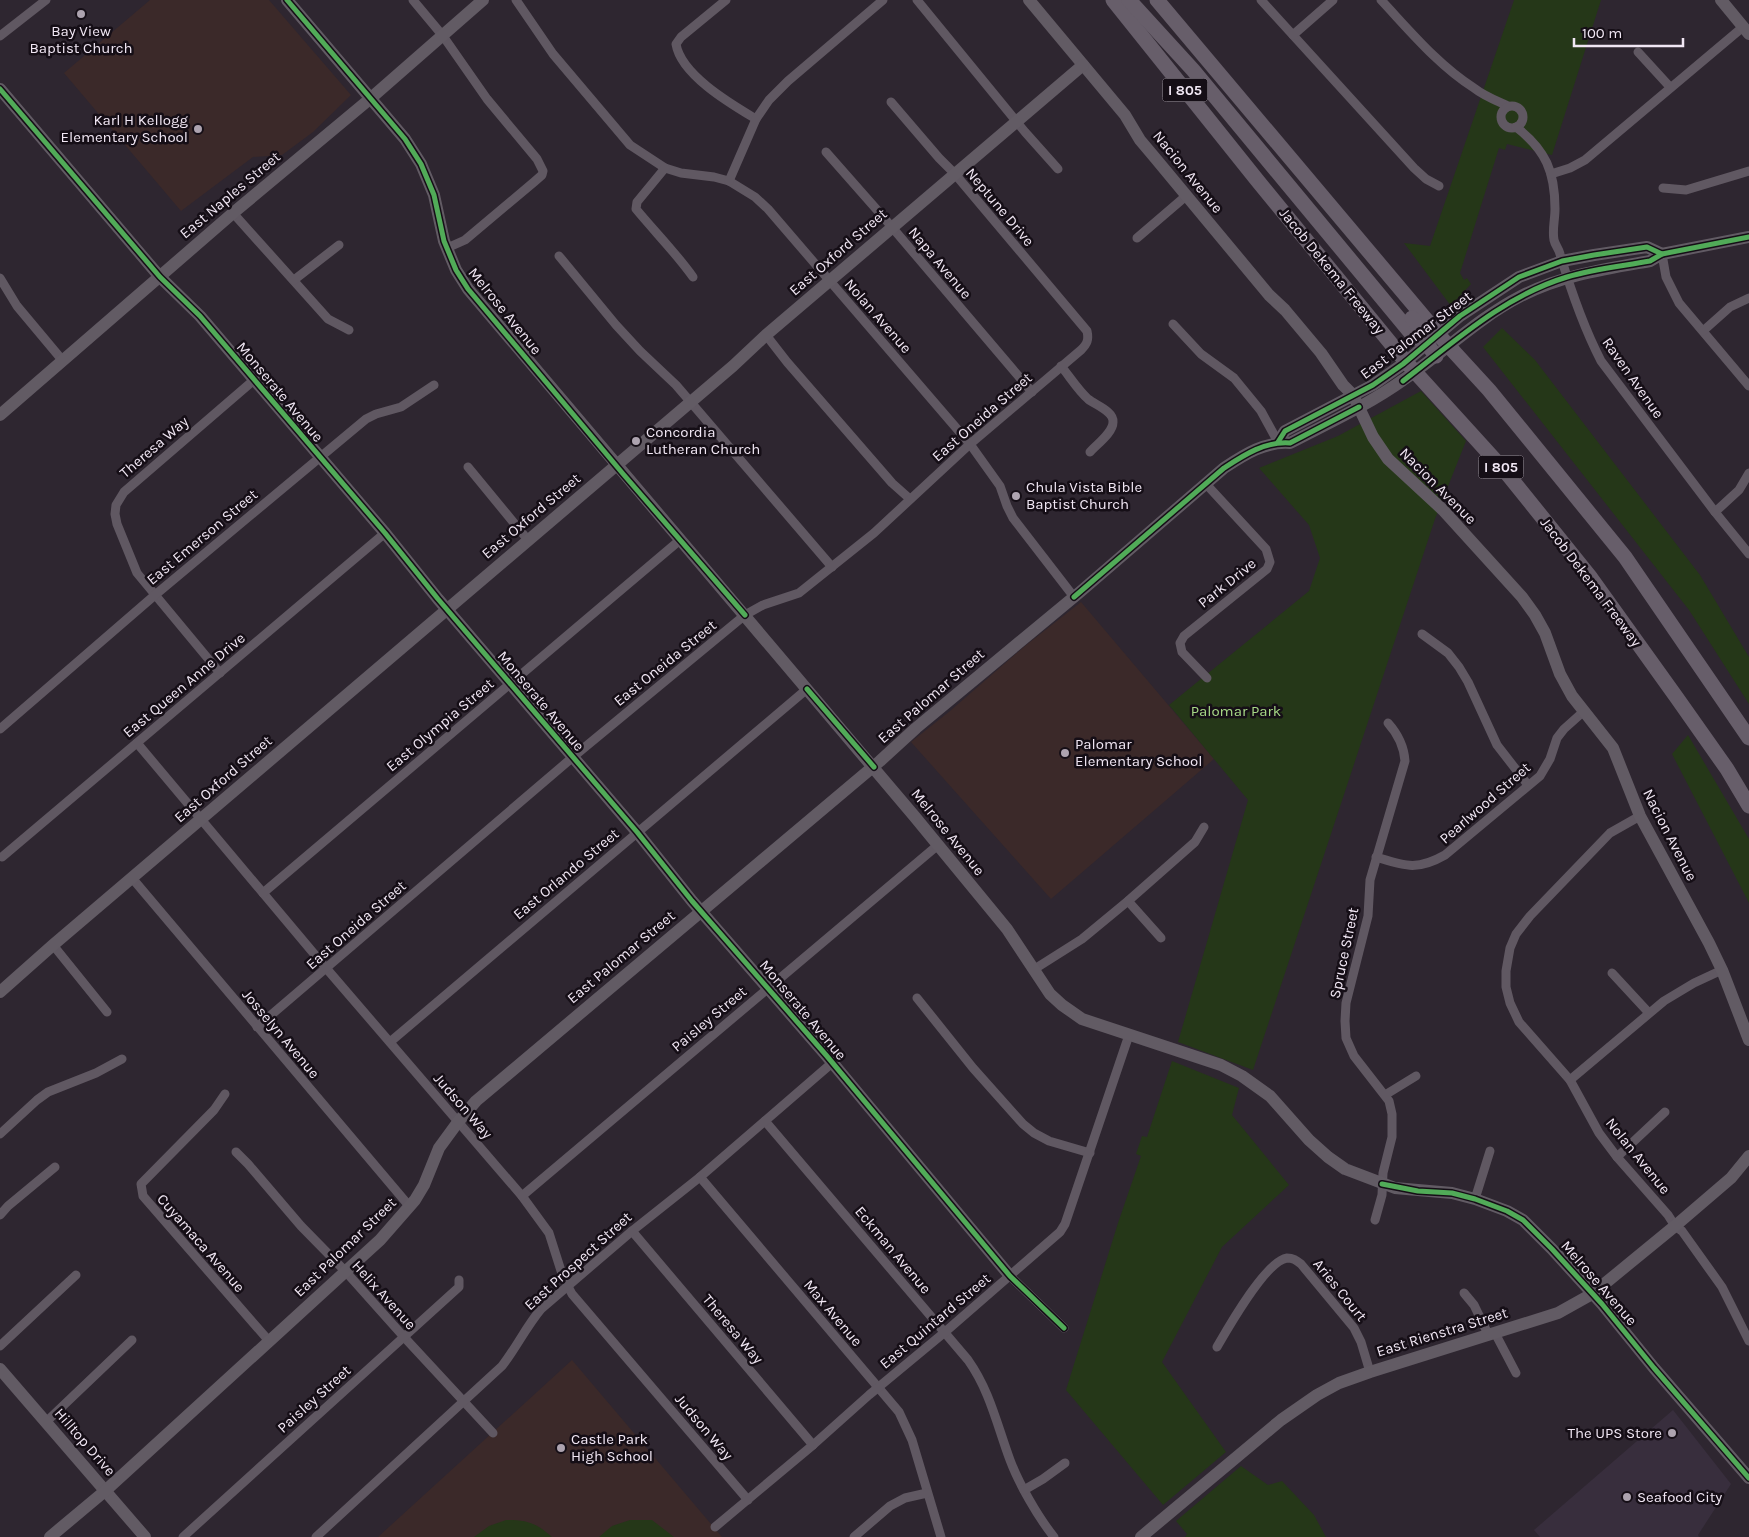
<svg xmlns="http://www.w3.org/2000/svg" width="1749" height="1537" font-family="Karla,sans-serif">
<style>
.commercial{fill:#382e3d}
.education{fill:#3b2929}
.green{fill:#253718}
.lines{fill:none;stroke-linecap:round;stroke-linejoin:round}
.street{stroke:#605862;stroke-width:9}
.secondary{stroke:#625b64;stroke-width:12}
.highway{stroke:#675e6a;stroke-width:15}
.cycleway-casing{stroke:#150e16;stroke-width:8}
.cycleway{stroke:#51ab58;stroke-width:5}
.poi-dot{fill:#ada3af;stroke:#150e16;stroke-width:2}
.labels{text-anchor:middle;dominant-baseline:central;stroke-width:5;stroke-linejoin:round;paint-order:stroke}
.shield{fill:#150e16;stroke:#afa6b1;stroke-width:1}
.shield-label{font-size:14px;font-weight:bold;fill:#f1e7f4}
.poi-label{font-size:15px;fill:#f1e7f4;stroke:#150e16;text-anchor:start}
.street-label{font-size:15px;fill:#f1e7f4;stroke:#150e16}
.park-label{font-size:15px;fill:#a8da87;stroke:#150e16}
</style>
<rect width="100%" height="100%" fill="#2e2630"/>
<path class="commercial" d="M1673 1410 1731 1484 1698 1535 1699 1537H1540L1534 1530Z"/>
<g class="education">
<path d="M150 0H269L351 95 313 132 282 155 253 157 181 211 64 73Z"/>
<path d="M1081 602 1214 759 1051 899 911 742 950 711 1025 646Z"/>
<path d="M572 1360 722 1537H378Z"/>
</g>
<g class="green">
<path d="M1514 0H1601L1552 155 1507 144 1505 150 1499 148 1460 273 1464 280 1467 278 1471 284 1451 306 1404 243 1430 246Z"/>
<path d="M1502 328 1535 360 1700 575 1749 657V704L1689 610 1483 347Z"/>
<path d="M1421 391 1466 441 1435 519 1253 1070 1178 1042 1248 800 1169 705 1309 591 1320 558 1309 525 1259 468 1338 436Z"/>
<path d="M1688 735 1749 839V903L1672 754Z"/>
<path d="M1172 1061 1239 1088 1232 1115 1289 1185 1222 1247 1162 1362 1226 1452 1163 1505 1066 1390 1118 1223 1141 1156 1136 1154 1142 1136 1147 1137Z"/>
<path d="M1241 1466 1268 1485 1282 1481 1314 1515 1326 1537H1185L1187 1534 1176 1521Z"/>
<path d="M506 1520C528 1520 536 1523 552 1537H474L489 1526Z"/>
<path d="M630 1520H652L674 1537H599L612 1526Z"/>
</g>
<g class="lines">
<g class="street">
<path d="M413 0 443 36 487 99 537 159 543 171 542 175 534 182 465 240 447 248"/>
<path d="M516 0 553 54 630 145 665 168 681 173 714 177 729 181 755 197 768 209 970 444 1000 486 1007 506 1013 518 1074 597"/>
<path d="M726 0 681 37 676 44C681 75 731 104 756 119"/>
<path d="M917 0 1025 132 1058 169"/>
<path d="M1261 0 1414 168 1426 179 1439 186"/>
<path d="M1381 0C1410 31 1438 65 1474 88 1484 96 1497 101 1508 106"/>
<path d="M1293 35 1333 0"/>
<path d="M0 36 46 0"/>
<path d="M1638 52 1670 87"/>
<circle cx="1512" cy="117" r="11"/>
<path d="M1516 127C1546 150 1555 172 1555 209 1555 220 1552 230 1554 240 1555 245 1559 249 1560 254 1571 291 1583 326 1601 361L1715 512 1749 554"/>
<path d="M826 152 885 219 1032 392"/>
<path d="M665 168 637 202 636 209C655 232 676 253 693 277"/>
<path d="M1551 174 1570 168 1585 160 1743 27"/>
<path d="M729 181 756 119 769 100 788 81 883 0"/>
<path d="M1663 188 1686 190 1749 171"/>
<path d="M233 213 328 319 349 330"/>
<path d="M1137 238 1186 196"/>
<path d="M1662 254 1666 277 1679 303 1749 386"/>
<path d="M559 256 616 325 640 351 676 385 832 567"/>
<path d="M0 278 17 306 63 361"/>
<path d="M294 280 339 245"/>
<path d="M1173 324 1201 354 1234 378 1261 411 1278 442"/>
<path d="M1703 331 1730 307 1749 298"/>
<path d="M766 335 787 362 892 483 910 499"/>
<path d="M1061 366C1070 377 1078 390 1088 399 1095 405 1114 411 1113 422 1113 433 1097 444 1090 452"/>
<path d="M468 467 528 540"/>
<path d="M1206 484 1266 549 1270 562 1267 569 1184 636 1180 643 1182 652 1207 678"/>
<path d="M1715 512 1739 490 1749 473"/>
<path d="M1422 634 1448 653 1459 667 1468 682 1497 745 1528 785"/>
<path d="M220 673 137 573 117 524 115 514 116 505 124 492 254 380"/>
<path d="M0 729 155 595 366 419 376 414 401 407 434 385"/>
<path d="M137 743 326 968 522 1196 549 1233 563 1277 572 1294 748 1500"/>
<path d="M1640 816 1610 833 1530 916 1516 934 1510 948 1506 971V987L1510 1003 1519 1022 1570 1080 1599 1133 1617 1157 1668 1215 1675 1226 1682 1231 1722 1287 1749 1341"/>
<path d="M2 857 385 533"/>
<path d="M1376 857C1405 866 1417 871 1445 855L1540 776 1550 759 1557 738 1564 729 1583 712"/>
<path d="M132 878 410 1207"/>
<path d="M263 893 680 540"/>
<path d="M1128 901 1161 938"/>
<path d="M53 945 107 1012"/>
<path d="M1033 970 1082 939 1128 901 1195 842 1204 827"/>
<path d="M1612 973 1649 1013"/>
<path d="M917 998 973 1068 1023 1124 1034 1133 1049 1141 1090 1153"/>
<path d="M257 1027 573 757 745 615 763 605 799 593 874 533 970 444 1081 350C1087 344 1089 340 1087 331L955 174 939 158 891 102"/>
<path d="M390 1042 807 689"/>
<path d="M1570 1080 1664 1001 1694 983 1722 970"/>
<path d="M225 1094 214 1110 141 1184 143 1196 269 1341"/>
<path d="M1385 1095 1416 1076"/>
<path d="M765 1121 968 1360C990 1391 997 1425 1010 1460 1019 1484 1038 1517 1054 1537"/>
<path d="M0 1134 37 1100 48 1092 96 1073 122 1059"/>
<path d="M236 1152 248 1164 301 1226 346 1272 404 1337 493 1433"/>
<path d="M1617 1157 1665 1112"/>
<path d="M700 1177 899 1412 912 1440 941 1537"/>
<path d="M522 1196 938 845"/>
<path d="M1475 1199 1490 1151"/>
<path d="M0 1215 8 1206 55 1167"/>
<path d="M1375 1220 1382 1195 1383 1173 1392 1137V1114L1389 1101 1354 1056 1346 1038 1345 1021 1346 1003 1368 916 1370 880 1405 761C1404 747 1397 733 1388 723"/>
<path d="M632 1231 813 1445"/>
<path d="M1010 1276 1064 1328"/>
<path d="M1464 1293 1474 1305 1488 1334"/>
<path d="M1495 1333 1516 1373"/>
<path d="M0 1346 76 1275"/>
<path d="M1217 1347C1228 1328 1266 1261 1287 1258 1293 1258 1296 1260 1301 1264L1354 1328 1361 1342 1370 1372"/>
<path d="M46 1422 132 1340"/>
<path d="M1024 1490 1043 1479 1065 1463"/>
<path d="M715 1527 813 1445 869 1395 945 1332 1060 1232 1065 1224 1129 1035"/>
<path d="M183 1537 459 1287V1280"/>
<path d="M316 1537 502 1366C516 1348 526 1327 541 1309L632 1231 700 1177 832 1063"/>
<path d="M854 1537 890 1506 905 1498 927 1493"/>
</g>
<g class="secondary">
<path d="M287 0 405 139 421 164 434 195 444 241 456 270 468 289 915 817 1007 929 1050 994 1062 1005 1082 1019 1221 1065 1242 1076 1270 1096 1309 1140 1328 1157 1345 1169 1395 1188 1452 1193 1475 1199 1507 1211 1523 1220 1552 1249 1602 1304 1654 1368 1749 1478"/>
<path d="M1029 0 1125 115 1140 140 1156 159 1269 295 1285 310 1321 353 1343 385 1353 395 1373 437 1388 459 1443 510 1522 597 1535 615 1545 633 1560 674 1572 696 1613 748 1640 816 1709 943 1722 970 1749 1040"/>
<path d="M1721 0 1749 34"/>
<path d="M0 89 160 277 200 316 385 533 438 599 637 832 692 901 826 1055 1010 1276"/>
<path d="M0 415 233 213 371 98 483 0"/>
<path d="M1278 442 1285 431 1373 385 1403 364 1460 316 1519 277 1562 261 1594 255 1647 247 1662 254"/>
<path d="M0 992 53 945 733 366 766 335 1083 65"/>
<path d="M0 1369 145 1537"/>
<path d="M50 1537 105 1491 380 1240 415 1200 424 1185 439 1148 458 1122 476 1101 880 761 916 728 1080 592 1224 468C1244 455 1265 441 1290 443 1328 423 1368 405 1403 380 1443 353 1478 318 1521 296 1563 275 1605 269 1650 261L1662 254 1749 237"/>
<path d="M1141 1537 1281 1420 1317 1395 1339 1383 1370 1372 1558 1313 1592 1294 1675 1226 1731 1178 1749 1156"/>
</g>
<g class="highway">
<path d="M1113 0 1257 180 1406 362 1505 471 1591 578 1677 698 1727 769 1749 806"/>
<path d="M1129 0 1193 70 1415 338 1424 340"/>
<path d="M1157 0 1445 342 1489 390 1625 557 1749 738"/>
<path d="M1412 318 1423 331 1424 340 1436 356"/>
</g>
<defs>
<g id="cycleway">
<path d="M287 0 405 139 421 164 434 195 444 241 456 270 468 289 624 475 745 615"/>
<path d="M0 89 160 277 200 316 385 533 438 599 637 832 692 901 826 1055 1010 1276 1064 1328"/>
<path d="M1403 381C1454 342 1504 296 1567 277 1593 269 1623 266 1650 261L1662 254 1749 237"/>
<path d="M1278 442 1285 431 1373 385 1403 364 1460 316 1519 277 1562 261 1594 255 1647 247 1662 254"/>
<path d="M1074 597 1224 468C1244 455 1265 441 1290 443L1359 407"/>
<path d="M807 689 874 767"/>
<path d="M1382 1184 1418 1191 1452 1193 1475 1199 1507 1211 1523 1220 1552 1249 1602 1304 1654 1368 1749 1478"/>
</g>
</defs>
<use href="#cycleway" class="cycleway-casing"/>
<use href="#cycleway" class="cycleway"/>
</g>
<g class="poi-dot">
<circle cx="81" cy="14" r="5"/>
<circle cx="198" cy="129" r="5"/>
<circle cx="636" cy="441" r="5"/>
<circle cx="1016" cy="496" r="5"/>
<circle cx="1065" cy="753" r="5"/>
<circle cx="1672" cy="1433" r="5"/>
<circle cx="561" cy="1448" r="5"/>
<circle cx="1627" cy="1497" r="5"/>
</g>
<g class="labels">
<g class="shield">
<rect x="1162.5" y="78.5" width="45" height="23" rx="4"/>
<rect x="1478.5" y="455.5" width="45" height="23" rx="4"/>
</g>
<g class="shield-label">
<text x="1185" y="90">I 805</text>
<text x="1501" y="467">I 805</text>
</g>
<g class="poi-label">
<text x="81" y="31" text-anchor="middle">Bay View<tspan x="81" dy="17">Baptist Church</tspan></text>
<text x="188" y="120" text-anchor="end">Karl H Kellogg<tspan x="188" dy="17">Elementary School</tspan></text>
<text x="646" y="432">Concordia<tspan x="646" dy="17">Lutheran Church</tspan></text>
<text x="1026" y="487">Chula Vista Bible<tspan x="1026" dy="17">Baptist Church</tspan></text>
<text x="1075" y="744">Palomar<tspan x="1075" dy="17">Elementary School</tspan></text>
<text x="1662" y="1433" text-anchor="end">The UPS Store</text>
<text x="571" y="1439">Castle Park<tspan x="571" dy="17">High School</tspan></text>
<text x="1637" y="1497">Seafood City</text>
</g>
<g class="street-label">
<text transform="translate(1188 172) rotate(51)">Nacion Avenue</text>
<text transform="translate(230 195) rotate(-40)">East Naples Street</text>
<text transform="translate(1000 207) rotate(50)">Neptune Drive</text>
<text transform="translate(838 252) rotate(-41)">East Oxford Street</text>
<text transform="translate(940 263) rotate(50)">Napa Avenue</text>
<text transform="translate(1332 271) rotate(51)">Jacob Dekema Freeway</text>
<text transform="translate(505 311) rotate(51)">Melrose Avenue</text>
<text transform="translate(878 316) rotate(49)">Nolan Avenue</text>
<text transform="translate(1416 335) rotate(-37)">East Palomar Street</text>
<text transform="translate(1633 378) rotate(55)">Raven Avenue</text>
<text transform="translate(280 392) rotate(50)">Monserate Avenue</text>
<text transform="translate(982 417) rotate(-41)">East Oneida Street</text>
<text transform="translate(154 447) rotate(-41)">Theresa Way</text>
<text transform="translate(1438 486) rotate(45)">Nacion Avenue</text>
<text transform="translate(531 516) rotate(-40)">East Oxford Street</text>
<text transform="translate(202 537) rotate(-40)">East Emerson Street</text>
<text transform="translate(1591 582) rotate(53)">Jacob Dekema Freeway</text>
<text transform="translate(1227 583) rotate(-39)">Park Drive</text>
<text transform="translate(665 663) rotate(-39)">East Oneida Street</text>
<text transform="translate(184 685) rotate(-40)">East Queen Anne Drive</text>
<text transform="translate(931 696) rotate(-41)">East Palomar Street</text>
<text transform="translate(541 701) rotate(50)">Monserate Avenue</text>
<text transform="translate(440 725) rotate(-40)">East Olympia Street</text>
<text transform="translate(223 779) rotate(-41)">East Oxford Street</text>
<text transform="translate(1485 803) rotate(-41)">Pearlwood Street</text>
<text transform="translate(948 832) rotate(51)">Melrose Avenue</text>
<text transform="translate(1670 835) rotate(63)">Nacion Avenue</text>
<text transform="translate(566 874) rotate(-40)">East Orlando Street</text>
<text transform="translate(356 925) rotate(-41)">East Oneida Street</text>
<text transform="translate(1344 953) rotate(-78)">Spruce Street</text>
<text transform="translate(621 957) rotate(-40)">East Palomar Street</text>
<text transform="translate(803 1010) rotate(50)">Monserate Avenue</text>
<text transform="translate(709 1019) rotate(-40)">Paisley Street</text>
<text transform="translate(281 1034) rotate(50)">Josselyn Avenue</text>
<text transform="translate(463 1106) rotate(49)">Judson Way</text>
<text transform="translate(1638 1156) rotate(51)">Nolan Avenue</text>
<text transform="translate(201 1243) rotate(49)">Cuyamaca Avenue</text>
<text transform="translate(345 1247) rotate(-44)">East Palomar Street</text>
<text transform="translate(893 1250) rotate(50)">Eckman Avenue</text>
<text transform="translate(578 1261) rotate(-42)">East Prospect Street</text>
<text transform="translate(1599 1283) rotate(49)">Melrose Avenue</text>
<text transform="translate(1340 1290) rotate(51)">Aries Court</text>
<text transform="translate(384 1295) rotate(48)">Helix Avenue</text>
<text transform="translate(833 1313) rotate(50)">Max Avenue</text>
<text transform="translate(935 1321) rotate(-40)">East Quintard Street</text>
<text transform="translate(733 1329) rotate(50)">Theresa Way</text>
<text transform="translate(1442 1332) rotate(-17)">East Rienstra Street</text>
<text transform="translate(314 1399) rotate(-42)">Paisley Street</text>
<text transform="translate(704 1427) rotate(50)">Judson Way</text>
<text transform="translate(85 1442) rotate(49)">Hilltop Drive</text>
</g>
<g class="park-label">
<text x="1236" y="711">Palomar Park</text>
</g>
</g>
<path d="M1574 38v8h109v-8" fill="none" stroke="#f1e7f4" stroke-width="2.5"/>
<text x="1582" y="38" font-size="15" fill="#f1e7f4" stroke="#150e16" stroke-width="4" paint-order="stroke">100 m</text>
</svg>
